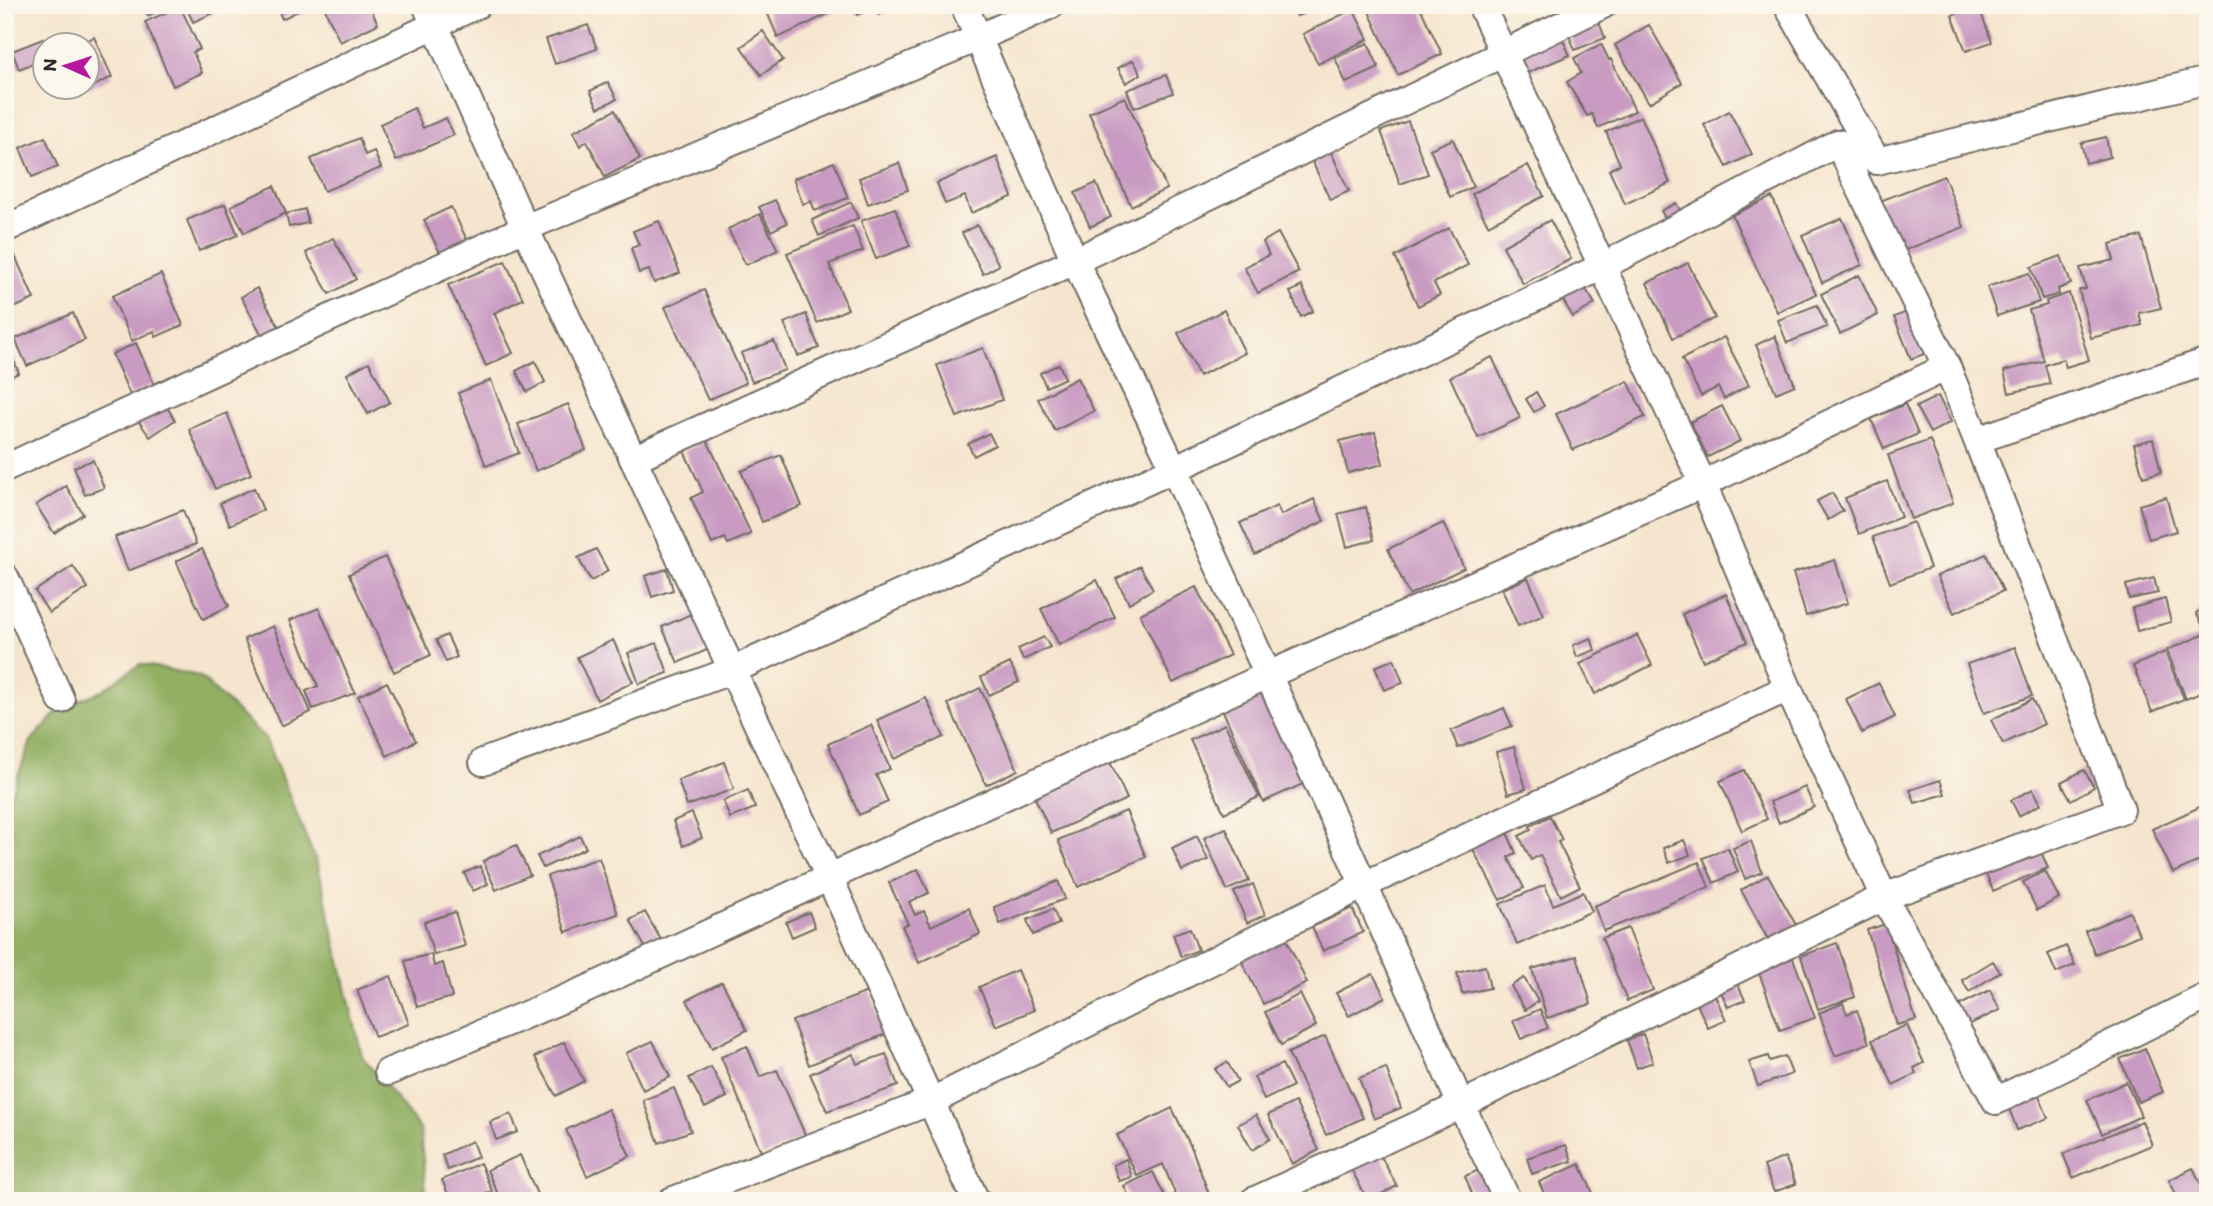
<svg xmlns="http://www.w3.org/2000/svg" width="2213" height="1206" font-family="Itim,sans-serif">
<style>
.forest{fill:#92af62;stroke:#5e6d46;stroke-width:2}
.building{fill:#c99bc2}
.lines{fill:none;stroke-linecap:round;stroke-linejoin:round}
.minor-casing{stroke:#726c64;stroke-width:30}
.minor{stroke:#fff;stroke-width:26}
</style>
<rect width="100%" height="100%" fill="#fbf7ec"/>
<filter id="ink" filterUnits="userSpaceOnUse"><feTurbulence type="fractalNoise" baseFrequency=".0143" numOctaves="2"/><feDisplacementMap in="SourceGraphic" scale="14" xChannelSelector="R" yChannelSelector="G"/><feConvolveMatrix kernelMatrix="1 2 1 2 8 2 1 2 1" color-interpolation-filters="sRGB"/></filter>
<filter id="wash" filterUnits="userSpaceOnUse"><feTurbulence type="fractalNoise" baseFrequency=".00686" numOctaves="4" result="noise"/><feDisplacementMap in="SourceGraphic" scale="28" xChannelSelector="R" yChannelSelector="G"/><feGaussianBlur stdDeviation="1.57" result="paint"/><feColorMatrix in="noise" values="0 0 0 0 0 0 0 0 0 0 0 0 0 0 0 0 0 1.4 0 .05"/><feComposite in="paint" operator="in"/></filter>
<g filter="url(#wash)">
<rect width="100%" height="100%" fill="#f6e5ce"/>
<path class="forest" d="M140 664 199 676 265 738 318 866 362 1056 420 1129 427 1201H5V811L31 741 61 708 101 691Z"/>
<g id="blocks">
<g class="building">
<path d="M143 5H173L148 16Z"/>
<path d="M195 5H219L221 10 193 22 187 9Z"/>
<path d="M276 5H310L282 19Z"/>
<path d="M323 5H369L378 24 340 42Z"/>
<path d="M764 5H847L778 38Z"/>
<path d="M853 5H901L879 15 876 7 857 15Z"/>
<path d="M1293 5H1319L1320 8 1297 16Z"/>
<path d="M1366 5H1419L1442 54 1398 75Z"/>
<path d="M1978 5 1992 42 1966 51 1952 15Z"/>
<path d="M180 6 200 49 193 52 202 73 173 86 145 22Z"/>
<path d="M1353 9 1368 39 1318 64 1303 34Z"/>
<path d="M1597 17 1605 38 1575 50 1567 30Z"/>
<path d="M588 25 597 49 555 64 546 39Z"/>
<path d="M1649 25 1682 83 1649 103 1615 45Z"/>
<path d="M763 31 783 60 761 75 741 47Z"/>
<path d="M1561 36 1570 55 1527 73 1519 54Z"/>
<path d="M94 37 112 77 88 89V46H76Z"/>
<path d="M43 39 46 58 19 69 12 51Z"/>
<path d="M1368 43 1379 68 1346 83 1335 58Z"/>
<path d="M1601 44 1609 60 1611 59 1635 111 1598 128 1592 114 1587 116 1567 82 1581 73 1574 58Z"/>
<path d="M1133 60 1141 74 1126 83 1118 68Z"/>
<path d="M1166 75 1173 93 1134 108 1127 90Z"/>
<path d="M608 82 617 99 598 108 590 91Z"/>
<path d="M1125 97 1167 189 1131 206 1089 113Z"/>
<path d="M414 108 423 128 446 118 454 135 396 161 380 124Z"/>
<path d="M615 110 640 159 605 177 587 141 580 146 573 132Z"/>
<path d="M1729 111 1752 154 1727 167 1704 125Z"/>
<path d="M1641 116 1670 183 1625 204 1609 170 1620 164 1606 132Z"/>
<path d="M1408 121 1428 174 1400 184 1381 131Z"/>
<path d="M45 137 58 167 32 177 20 148Z"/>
<path d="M2106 137 2110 157 2086 163 2081 143Z"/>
<path d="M359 138 365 155 374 151 381 168 324 191 311 159Z"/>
<path d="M1453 139 1473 187 1450 197 1430 149Z"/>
<path d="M1330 150 1349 191 1330 200 1311 159Z"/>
<path d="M997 157 1012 197 971 213 965 196 945 204 937 183Z"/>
<path d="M834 162 848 198 815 211 811 201 803 204 793 179Z"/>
<path d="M899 163 908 190 868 204 859 178Z"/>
<path d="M1528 165 1544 196 1488 225 1472 194Z"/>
<path d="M1944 176 1964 227 1895 254 1875 203Z"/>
<path d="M1096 183 1111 217 1090 227 1075 193Z"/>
<path d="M274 186 286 213 244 233 231 206Z"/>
<path d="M1772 197 1816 294 1777 312 1732 215Z"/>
<path d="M775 200 787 223 771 231 759 207Z"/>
<path d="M851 202 858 218 819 236 812 220Z"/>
<path d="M1676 203 1685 219 1670 227 1661 211Z"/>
<path d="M225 204 238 235 199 251 187 220Z"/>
<path d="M451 207 468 242 441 255 424 220Z"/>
<path d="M895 208 910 246 876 259 861 221Z"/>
<path d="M305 209 308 223 289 227 286 214Z"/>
<path d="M760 214 778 250 746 265 728 229Z"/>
<path d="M1842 218 1862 265 1822 283 1802 235Z"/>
<path d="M1550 220 1571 259 1523 284 1503 246Z"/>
<path d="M659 221 680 273 654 283 649 270 639 273 631 248 639 245 633 231Z"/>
<path d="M977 225 999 265 983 274 962 233Z"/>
<path d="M853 226 863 251 829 264 848 309 817 323 787 253Z"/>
<path d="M1449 228 1468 265 1434 283 1440 295 1418 306 1395 257Z"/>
<path d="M5 233 34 299 5 312Z"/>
<path d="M1278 233 1299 272 1258 293 1244 267 1269 255 1263 242Z"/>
<path d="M2141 236 2161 308 2139 313 2142 325 2091 338 2079 290 2086 289 2080 268 2114 260 2110 244Z"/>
<path d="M333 238 356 279 329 294 306 253Z"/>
<path d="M2061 256 2071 284 2058 289 2059 294 2042 299 2031 267Z"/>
<path d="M505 261 523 299 494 313 513 353 486 366 448 285Z"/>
<path d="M1688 263 1715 318 1673 338 1647 283Z"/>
<path d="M2029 273 2039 302 1997 316 1987 287Z"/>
<path d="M161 274 183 325 156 337 154 331 132 341 112 296Z"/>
<path d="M1859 275 1878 315 1840 334 1821 294Z"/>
<path d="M1582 283 1595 304 1573 317 1561 297Z"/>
<path d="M1302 286 1313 311 1301 317 1290 292Z"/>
<path d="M257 288 279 327 263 337 241 297Z"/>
<path d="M704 290 746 383 708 400 665 307Z"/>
<path d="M2069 293 2089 360 2066 367 2063 359 2045 365 2050 384 2009 393 2004 371 2044 361 2029 310 2047 305 2046 301Z"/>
<path d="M1817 305 1827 327 1787 343 1778 320Z"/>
<path d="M1915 309 1932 351 1911 359 1894 317Z"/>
<path d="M1224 310 1245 353 1199 376 1178 333Z"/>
<path d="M73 313 85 340 27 366 15 339Z"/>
<path d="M806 314 819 348 798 356 784 323Z"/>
<path d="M1775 336 1795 385 1776 393 1756 345Z"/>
<path d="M1724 337 1749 385 1724 399 1718 387 1701 396 1682 359Z"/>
<path d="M774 341 785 370 752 382 741 353Z"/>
<path d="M136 343 154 384 130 395 112 354Z"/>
<path d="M8 347 19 373 5 379V348Z"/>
<path d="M983 348 1002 400 957 417 937 365Z"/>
<path d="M1492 357 1520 418 1478 438 1450 377Z"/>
<path d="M535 361 545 382 527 392 516 371Z"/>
<path d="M369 362 390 402 368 414 347 374Z"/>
<path d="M1059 364 1065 378 1046 387 1040 373Z"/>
<path d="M1077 378 1094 411 1055 431 1038 399Z"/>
<path d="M491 380 519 453 486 466 458 393Z"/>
<path d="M1628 381 1645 417 1573 450 1556 414Z"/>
<path d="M1536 392 1544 406 1534 412 1526 399Z"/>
<path d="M1938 396 1951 422 1930 433 1916 407Z"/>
<path d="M163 401 175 420 150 437 137 419Z"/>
<path d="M568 404 586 450 536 471 518 424Z"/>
<path d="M1905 404 1918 434 1884 449 1871 419Z"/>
<path d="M1722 406 1740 441 1708 457 1690 422Z"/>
<path d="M227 413 251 474 215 489 189 429Z"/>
<path d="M1375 432 1383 464 1348 473 1340 441Z"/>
<path d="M989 433 995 445 974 456 968 444Z"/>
<path d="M2153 439 2161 472 2143 477 2134 444Z"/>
<path d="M707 440 751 534 728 544 725 538 712 544 691 498 703 492 684 451Z"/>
<path d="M1930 440 1953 503 1911 519 1888 455Z"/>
<path d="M781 455 802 506 762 522 741 471Z"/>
<path d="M93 460 104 488 85 495 74 467Z"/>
<path d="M1887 481 1901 517 1859 534 1845 498Z"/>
<path d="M66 486 83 514 54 533 36 505Z"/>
<path d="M254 488 263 510 230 525 220 503Z"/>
<path d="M1832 493 1843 511 1828 520 1817 501Z"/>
<path d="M2166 497 2176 531 2149 539 2139 505Z"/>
<path d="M1314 499 1324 521 1255 555 1240 523 1277 506 1281 515Z"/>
<path d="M1366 507 1374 540 1347 547 1338 514Z"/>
<path d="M183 510 196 544 128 571 115 537Z"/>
<path d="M1913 522 1930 568 1890 583 1873 537Z"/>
<path d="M1443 523 1464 568 1409 595 1388 549Z"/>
<path d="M202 549 229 606 203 619 176 561Z"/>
<path d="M596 549 608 571 591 581 578 558Z"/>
<path d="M1986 554 2003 591 1954 613 1937 576Z"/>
<path d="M385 557 431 655 394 672 349 574Z"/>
<path d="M1835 560 1848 603 1806 616 1793 573Z"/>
<path d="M73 566 88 588 49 613 35 591Z"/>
<path d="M1140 566 1153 589 1129 603 1116 579Z"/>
<path d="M667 569 673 590 652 597 645 576Z"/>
<path d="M1528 578 1544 615 1518 626 1502 589Z"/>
<path d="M2154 578 2158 593 2129 599 2126 585Z"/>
<path d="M1097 580 1115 617 1059 645 1041 609Z"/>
<path d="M1196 587 1230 655 1173 683 1140 614Z"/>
<path d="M1726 594 1747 642 1703 661 1682 614Z"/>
<path d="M2165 599 2171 622 2137 631 2132 608Z"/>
<path d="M2208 606V635L2196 613Z"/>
<path d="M319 608 355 693 313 709 306 691 318 686 290 620Z"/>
<path d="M693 613 709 649 678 663 662 627Z"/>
<path d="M273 626 311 712 281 726 244 639Z"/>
<path d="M2205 634 2208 640V690L2186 699 2167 650Z"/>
<path d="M447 635 457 657 446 662 436 640Z"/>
<path d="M1637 635 1652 665 1595 694 1580 664Z"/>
<path d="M1044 637 1050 647 1023 660 1018 649Z"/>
<path d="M1591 638 1595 650 1577 657 1573 645Z"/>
<path d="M613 640 633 682 597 700 577 657Z"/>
<path d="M657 643 668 673 639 684 628 653Z"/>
<path d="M2015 647 2032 696 1984 713 1967 664Z"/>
<path d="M2165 652 2184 699 2152 712 2133 666Z"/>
<path d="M1394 659 1403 683 1384 690 1375 667Z"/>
<path d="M1010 663 1019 682 989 695 981 677Z"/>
<path d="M387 682 416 741 387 756 358 696Z"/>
<path d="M1879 683 1895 717 1862 733 1846 699Z"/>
<path d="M1261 685 1305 783 1263 802 1220 704Z"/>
<path d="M980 688 1018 770 986 785 948 704Z"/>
<path d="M926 698 944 737 894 759 877 720Z"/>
<path d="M2032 699 2044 724 2003 744 1991 720Z"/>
<path d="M1504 708 1512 726 1458 748 1451 731Z"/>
<path d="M1225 724 1259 797 1224 813 1190 740Z"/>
<path d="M871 725 890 769 876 775 888 802 859 815 828 744Z"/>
<path d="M1514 747 1526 789 1508 794 1496 752Z"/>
<path d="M1106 753 1127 799 1051 833 1030 787Z"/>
<path d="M724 762 734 789 687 806 678 780Z"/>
<path d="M1744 770 1767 819 1742 831 1720 781Z"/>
<path d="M2084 770 2094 787 2071 800 2061 782Z"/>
<path d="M1940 780 1945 794 1915 803 1910 790Z"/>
<path d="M1805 787 1814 807 1779 823 1770 802Z"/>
<path d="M2033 789 2041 804 2019 816 2011 800Z"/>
<path d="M748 790 755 808 730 818 723 801Z"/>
<path d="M2206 804 2208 808V857L2173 873 2152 829Z"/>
<path d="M1126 811 1146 857 1078 887 1058 840Z"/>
<path d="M692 813 702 838 683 846 673 821Z"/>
<path d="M1550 816 1562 840 1558 842 1580 886 1561 896 1540 855 1531 860 1519 836 1531 830 1530 826Z"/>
<path d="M1226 828 1249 881 1227 890 1204 838Z"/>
<path d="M1505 828 1516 853 1508 857 1524 888 1500 900 1470 844Z"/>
<path d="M580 836 586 848 543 868 537 856Z"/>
<path d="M1197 836 1208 860 1182 871 1172 848Z"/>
<path d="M1684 840 1690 855 1669 863 1663 848Z"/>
<path d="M1751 841 1762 872 1745 879 1733 848Z"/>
<path d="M516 845 530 875 496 890 483 861Z"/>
<path d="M2038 845 2048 868 1993 891 1984 869Z"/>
<path d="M1728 848 1738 872 1714 883 1703 858Z"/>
<path d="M599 858 618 914 566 932 547 876Z"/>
<path d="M1699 862 1709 887 1604 931 1594 906Z"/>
<path d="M480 866 488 884 473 891 464 873Z"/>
<path d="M918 869 929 893 909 902 915 915 924 911 931 926 969 908 980 934 919 963 902 926 908 924 889 883Z"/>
<path d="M2045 871 2059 898 2037 910 2023 882Z"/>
<path d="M1768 875 1797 927 1770 943 1741 890Z"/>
<path d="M1058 881 1065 899 1000 924 994 907Z"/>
<path d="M1253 884 1265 915 1247 923 1234 892Z"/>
<path d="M1545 885 1553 905 1583 892 1592 911 1517 945 1500 904Z"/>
<path d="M1352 908 1363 932 1323 951 1312 927Z"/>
<path d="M1053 909 1059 924 1033 935 1027 920Z"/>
<path d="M455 912 465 946 434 955 424 922Z"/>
<path d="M645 912 661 940 646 949 630 920Z"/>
<path d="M809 912 815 927 792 937 786 922Z"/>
<path d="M2130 912 2139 935 2095 954 2085 931Z"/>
<path d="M1886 924 1916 1020 1897 1025 1867 930Z"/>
<path d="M1190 928 1198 950 1181 957 1173 934Z"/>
<path d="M1628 928 1653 990 1627 1001 1602 938Z"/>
<path d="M1285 936 1307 983 1263 1004 1240 958Z"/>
<path d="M1837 943 1855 997 1818 1009 1801 956Z"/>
<path d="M2066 946 2075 965 2056 973 2048 954Z"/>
<path d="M431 954 434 966 443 963 452 997 417 1007 405 961Z"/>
<path d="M1577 956 1591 1004 1547 1018 1532 969Z"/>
<path d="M1793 958 1815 1018 1780 1030 1758 970Z"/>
<path d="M1993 961 2000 972 1969 992 1962 980Z"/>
<path d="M1485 966 1490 988 1462 994 1457 973Z"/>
<path d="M1017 970 1034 1010 996 1026 979 987Z"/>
<path d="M1373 974 1385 997 1349 1016 1336 993Z"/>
<path d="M391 976 409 1024 375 1037 357 990Z"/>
<path d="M1734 977 1745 1000 1728 1007 1718 985Z"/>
<path d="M1524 978 1538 1001 1525 1010 1511 986Z"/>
<path d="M722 982 747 1030 712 1048 687 1000Z"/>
<path d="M1990 990 2000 1010 1966 1026 1956 1007Z"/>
<path d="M870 991 886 1034 809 1065 792 1021Z"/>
<path d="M1714 993 1726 1020 1708 1028 1696 1002Z"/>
<path d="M1300 994 1316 1026 1281 1045 1265 1012Z"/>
<path d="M1843 1003 1847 1014 1857 1010 1869 1043 1835 1056 1819 1013Z"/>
<path d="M1540 1009 1548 1028 1521 1039 1513 1021Z"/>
<path d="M1907 1025 1924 1063 1914 1068 1916 1074 1893 1085 1872 1040Z"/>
<path d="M1643 1034 1653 1062 1637 1068 1627 1040Z"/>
<path d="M1325 1036 1363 1118 1326 1135 1288 1053Z"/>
<path d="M653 1041 670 1077 643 1090 626 1053Z"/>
<path d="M564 1042 584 1081 556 1096 535 1057Z"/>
<path d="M747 1046 760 1077 777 1070 806 1137 763 1156 721 1057Z"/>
<path d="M2145 1048 2163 1092 2138 1102 2120 1059Z"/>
<path d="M853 1054 857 1064 886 1054 898 1086 827 1111 810 1074Z"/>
<path d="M1768 1056 1770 1061 1785 1056 1792 1074 1758 1086 1749 1062Z"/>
<path d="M1227 1062 1238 1081 1227 1087 1215 1069Z"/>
<path d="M1282 1064 1293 1086 1264 1100 1254 1077Z"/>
<path d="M711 1067 727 1097 705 1108 689 1078Z"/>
<path d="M1386 1068 1401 1108 1374 1119 1359 1078Z"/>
<path d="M2126 1082 2141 1116 2102 1134 2087 1100Z"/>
<path d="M674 1088 691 1131 659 1143 643 1100Z"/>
<path d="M2038 1093 2048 1118 2017 1130 2008 1105Z"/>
<path d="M1295 1102 1319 1150 1292 1164 1268 1115Z"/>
<path d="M1172 1108 1192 1149 1210 1197 1202 1201H1178L1163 1164 1137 1176 1117 1135Z"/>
<path d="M608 1109 630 1156 587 1176 566 1130Z"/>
<path d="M511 1114 518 1132 496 1140 490 1122Z"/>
<path d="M1256 1115 1270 1139 1252 1150 1238 1125Z"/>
<path d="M2142 1121 2152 1145 2073 1178 2063 1154Z"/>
<path d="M472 1141 478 1157 448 1170 442 1155Z"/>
<path d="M1566 1145 1572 1161 1532 1174 1527 1158Z"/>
<path d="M1378 1151 1397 1186 1368 1201 1350 1167Z"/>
<path d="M520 1155 540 1201H501L487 1170Z"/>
<path d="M1785 1157 1796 1184 1774 1192 1764 1166Z"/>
<path d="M1126 1159 1132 1177 1119 1181 1113 1165Z"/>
<path d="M480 1163 492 1191 470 1201H451L442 1180Z"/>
<path d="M1580 1164 1593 1193 1576 1201H1547L1539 1182Z"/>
<path d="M1486 1167 1499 1201H1475L1465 1176Z"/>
<path d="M2193 1168 2208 1198V1201H2179L2169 1180Z"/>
<path d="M1153 1172 1167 1201H1131L1124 1186Z"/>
</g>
</g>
</g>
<g filter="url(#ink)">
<use href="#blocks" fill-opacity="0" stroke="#726c64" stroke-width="2"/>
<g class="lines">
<defs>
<g id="minor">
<path d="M426 5 525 228 829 877 976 1201"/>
<path d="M964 5 1075 261 1174 469 1364 885 1461 1105 1508 1201"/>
<path d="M1481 5 1703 484 1788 688 1884 897 1996 1101 2208 996"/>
<path d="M1787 5 1877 161"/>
<path d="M1838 143 1947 367"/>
<path d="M5 229 477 5"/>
<path d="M633 459 1075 261 1603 5"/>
<path d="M5 468 525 228 978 38 1051 5"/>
<path d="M5 577 61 700"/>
<path d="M483 762 733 670 1174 469 1601 267 1838 143 1877 161 2208 80"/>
<path d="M388 1072 585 990 1268 675 1703 484 1947 367 1977 440 2208 361"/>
<path d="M671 1201 932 1101 1364 885 1788 688"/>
<path d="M1253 1201 1461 1105 1884 897 2121 810 1977 440"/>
</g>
</defs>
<use href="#minor" class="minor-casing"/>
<use href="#minor" class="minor"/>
</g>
</g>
<rect width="2213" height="1206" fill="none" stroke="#fbf7ec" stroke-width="28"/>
<g transform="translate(66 66) rotate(273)"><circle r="33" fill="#fbf7ec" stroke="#a8a59f" stroke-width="2"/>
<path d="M0-5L12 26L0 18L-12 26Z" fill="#b5179e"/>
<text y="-10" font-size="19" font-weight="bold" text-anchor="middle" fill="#2b2b2b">N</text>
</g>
</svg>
